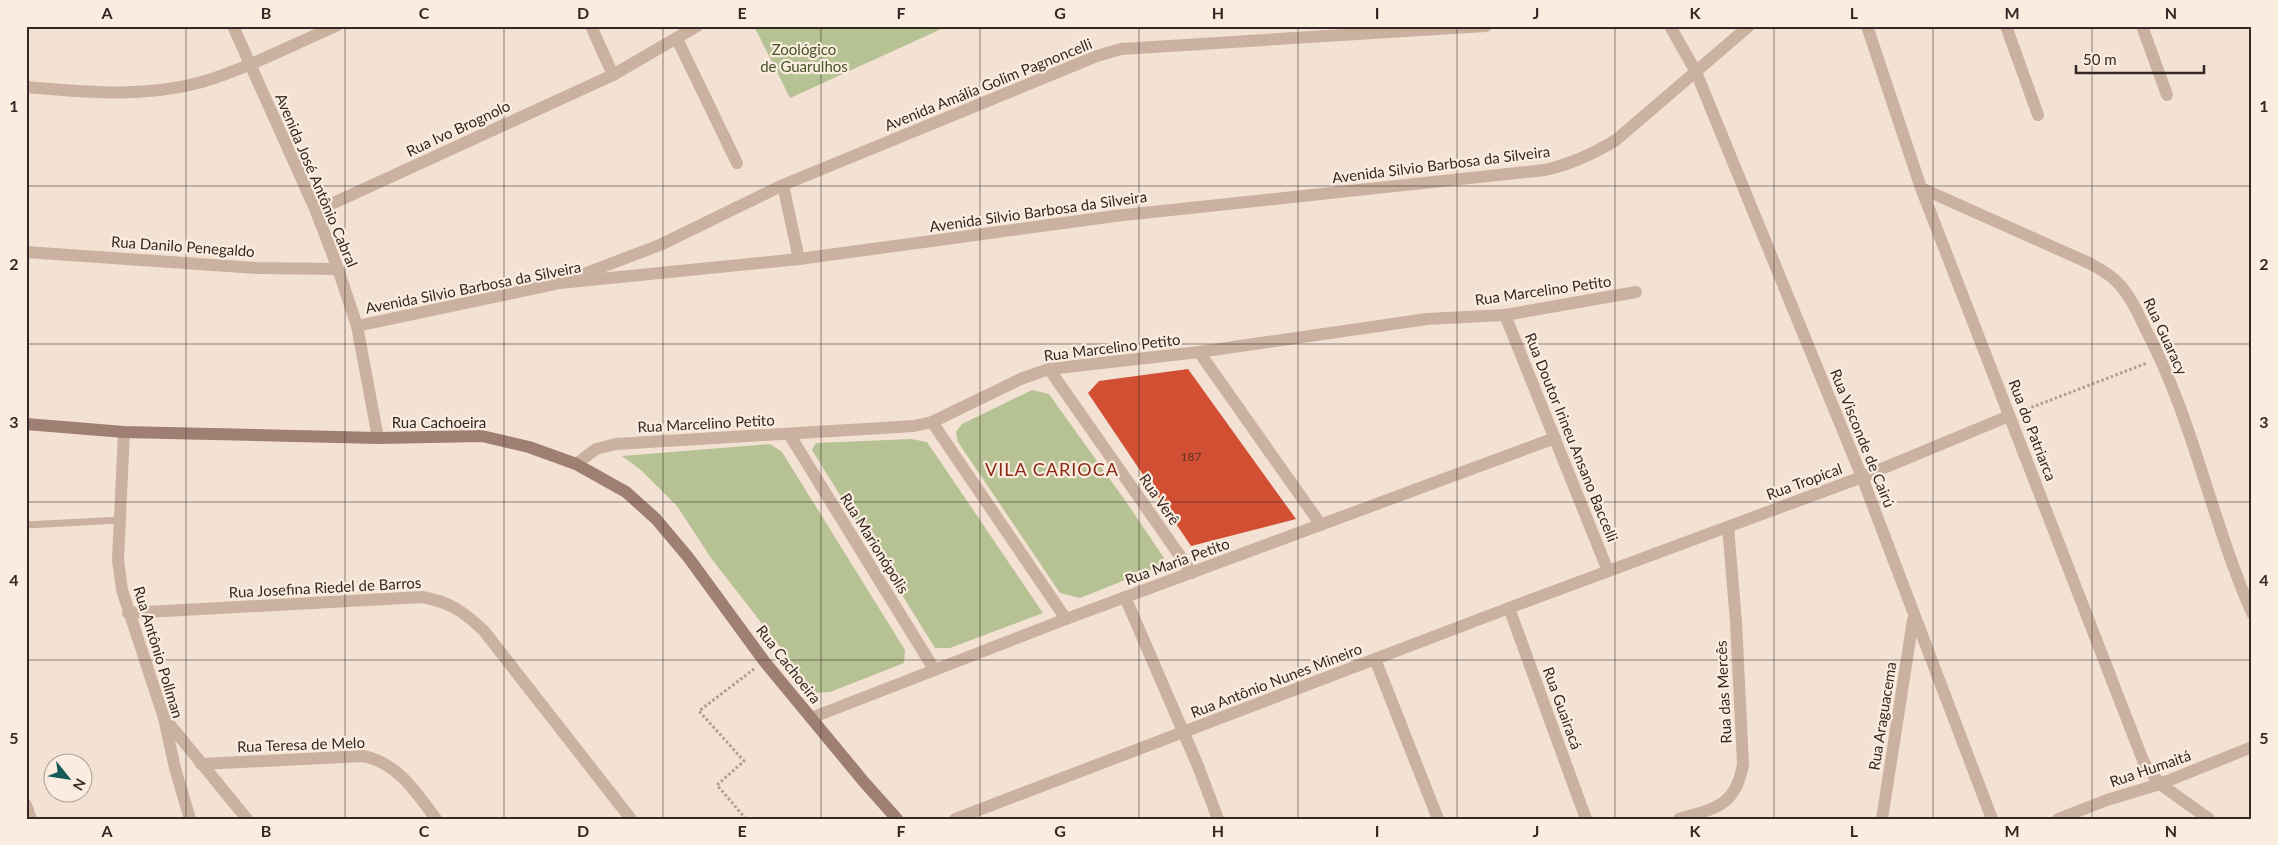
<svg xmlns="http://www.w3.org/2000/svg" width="2278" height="845" font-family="Lato,sans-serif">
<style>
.green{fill:#b6c293}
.building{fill:#d24f33}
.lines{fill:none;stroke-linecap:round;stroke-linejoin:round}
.path{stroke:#b79a8a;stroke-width:3;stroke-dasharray:2.5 2.5;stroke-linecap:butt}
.service{stroke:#cbb1a0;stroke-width:7}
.minor{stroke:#cbb1a0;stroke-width:12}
.tertiary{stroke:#cbb1a0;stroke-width:12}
.secondary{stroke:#9f7f71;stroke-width:12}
.grid{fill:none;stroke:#342824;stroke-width:1;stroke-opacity:0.55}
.labels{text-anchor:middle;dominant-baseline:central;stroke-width:4.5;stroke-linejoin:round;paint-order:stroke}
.number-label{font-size:12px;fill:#5c3228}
.park-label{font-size:15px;fill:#465525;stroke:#faede0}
.street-label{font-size:15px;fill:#342824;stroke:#faede0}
.quarter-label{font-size:18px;letter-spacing:1px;fill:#8a2a16;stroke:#faede0}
.neatline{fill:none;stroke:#342824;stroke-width:2}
.grid-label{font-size:16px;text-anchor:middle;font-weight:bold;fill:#342824}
</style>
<rect width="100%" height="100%" fill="#f3e2d4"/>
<g class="green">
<path d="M754 26H948L790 98Z"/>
<path d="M1032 390 1049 394 1127 503 1164 558 1160 566 1080 598 1060 593 958 442 956 432 962 424Z"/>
<path d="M911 439 927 442 1043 613 950 648H935L812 450 816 443Z"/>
<path d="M770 444 782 452 905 650 904 663 830 692 816 693 711 558 677 506 641 470 622 456Z"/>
</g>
<path class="building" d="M1188 369 1296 519 1191 546 1088 393 1099 381Z"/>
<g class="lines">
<g class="path">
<path d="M2022 411 2147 363"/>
<path d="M746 819 717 785 744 761 699 711 754 669"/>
</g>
<path class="service" d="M26 525 120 520"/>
<g class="minor">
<path d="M591 26 613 75"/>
<path d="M1670 26 1696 72 1862 477 1992 819"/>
<path d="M1867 26 1921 188 2144 763 2160 784 2209 819"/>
<path d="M2006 26 2038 115"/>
<path d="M2142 26 2167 95"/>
<path d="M677 39 737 163"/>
<path d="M26 87C85 92 144 98 202 82 248 68 292 45 336 26"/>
<path d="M783 185 799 259"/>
<path d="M1921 188 2089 263C2098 268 2108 273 2115 280 2129 293 2137 311 2145 328 2193 418 2211 520 2252 613"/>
<path d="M316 211 613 75 697 26"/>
<path d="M26 252 257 268 338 269"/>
<path d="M573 278 660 245 783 185 1097 56 1121 49 1486 26"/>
<path d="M1505 315 1608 571"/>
<path d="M357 326 560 283 799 259 1115 216 1545 170C1572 164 1593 154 1616 140L1749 26"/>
<path d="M1199 352 1321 525"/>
<path d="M1049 369 1192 573"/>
<path d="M932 422 1066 619"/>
<path d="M124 432 118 560 122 590 164 718 175 768 190 819"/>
<path d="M789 434 934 669"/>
<path d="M576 464 596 449 616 444 914 426 932 422 1023 378 1049 369 1199 352 1427 319 1505 315 1636 292"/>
<path d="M1125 597 1198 766 1218 819"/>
<path d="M1509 608 1586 819"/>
<path d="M128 613 422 597C450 602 463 611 484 631L631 819"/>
<path d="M1375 659 1438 819"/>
<path d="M811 718 1066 619 1555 438"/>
<path d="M166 720 247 819"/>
<path d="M201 764 363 756C398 763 416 792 436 819"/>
<path d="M26 805 31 819"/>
<path d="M955 819 1509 608 1862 477 2009 416"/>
<path d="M1679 819C1716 808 1736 806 1743 764L1736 622 1728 527"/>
<path d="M1882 819 1913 620"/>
<path d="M2058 819 2107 800 2160 784 2252 747"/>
</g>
<path class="tertiary" d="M233 26 316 211 338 269 357 326 378 438"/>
<path class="secondary" d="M26 424 124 432 378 438 482 436 529 447 576 464 626 492 656 519 688 557 764 661 864 782 897 819"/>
</g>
<path class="grid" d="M186 26V819M345 26V819M504 26V819M663 26V819M821 26V819M980 26V819M1139 26V819M1298 26V819M1457 26V819M1615 26V819M1774 26V819M1933 26V819M2092 26V819M26 186H2252M26 344H2252M26 502H2252M26 660H2252"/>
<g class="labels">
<g class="number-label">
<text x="1191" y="456">187</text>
</g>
<g class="park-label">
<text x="804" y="49">Zoológico<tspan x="804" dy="17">de Guarulhos</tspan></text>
</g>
<g class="street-label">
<text transform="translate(988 84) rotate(-22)">Avenida Amália Golim Pagnoncelli</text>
<text transform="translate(458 128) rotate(-25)">Rua Ivo Brognolo</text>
<text transform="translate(1441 164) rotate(-7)">Avenida Silvio Barbosa da Silveira</text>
<text transform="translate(317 180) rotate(67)">Avenida José Antônio Cabral</text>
<text transform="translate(1038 211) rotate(-8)">Avenida Silvio Barbosa da Silveira</text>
<text transform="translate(183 246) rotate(4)">Rua Danilo Penegaldo</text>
<text transform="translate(473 287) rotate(-11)">Avenida Silvio Barbosa da Silveira</text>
<text transform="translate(1543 290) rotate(-8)">Rua Marcelino Petito</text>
<text transform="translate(2166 336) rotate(65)">Rua Guaracy</text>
<text transform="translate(1112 347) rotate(-7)">Rua Marcelino Petito</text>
<text x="439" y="422">Rua Cachoeira</text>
<text transform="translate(706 423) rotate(-3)">Rua Marcelino Petito</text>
<text transform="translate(2033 430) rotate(69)">Rua do Patriarca</text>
<text transform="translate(1572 437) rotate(68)">Rua Doutor Irineu Ansano Baccelli</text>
<text transform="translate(1863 438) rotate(68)">Rua Visconde de Cairú</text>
<text transform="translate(1804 481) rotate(-20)">Rua Tropical</text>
<text transform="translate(1160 499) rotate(55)">Rua Verê</text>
<text transform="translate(875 543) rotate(58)">Rua Marionópolis</text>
<text transform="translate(1177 561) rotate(-20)">Rua Maria Petito</text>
<text transform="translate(325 587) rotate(-3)">Rua Josefina Riedel de Barros</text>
<text transform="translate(159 652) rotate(73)">Rua Antônio Pollman</text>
<text transform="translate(789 664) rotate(52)">Rua Cachoeira</text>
<text transform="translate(1276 680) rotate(-21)">Rua Antônio Nunes Mineiro</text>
<text transform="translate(1723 692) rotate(-93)">Rua das Mercês</text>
<text transform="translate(1563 708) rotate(70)">Rua Guairacá</text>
<text transform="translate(1882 716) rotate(-81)">Rua Araguacema</text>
<text transform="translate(301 744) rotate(-2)">Rua Teresa de Melo</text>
<text transform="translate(2150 768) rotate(-19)">Rua Humaitá</text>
</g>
<g class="quarter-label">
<text x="1052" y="469">VILA CARIOCA</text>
</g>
</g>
<rect width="2278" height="845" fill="none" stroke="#faede0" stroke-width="55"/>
<g transform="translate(68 778) rotate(120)"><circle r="24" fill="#faede0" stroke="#ab9e95"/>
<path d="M0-4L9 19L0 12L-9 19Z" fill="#165959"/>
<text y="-8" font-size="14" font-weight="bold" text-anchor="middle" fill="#342824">N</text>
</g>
<path d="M2076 65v8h128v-8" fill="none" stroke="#342824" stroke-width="2.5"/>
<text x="2083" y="65" font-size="15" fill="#342824" stroke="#faede0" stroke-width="4" paint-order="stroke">50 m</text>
<rect x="28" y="28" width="2222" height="790" class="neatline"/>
<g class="grid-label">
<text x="107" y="19">A</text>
<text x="266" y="19">B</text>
<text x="424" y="19">C</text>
<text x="583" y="19">D</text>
<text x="742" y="19">E</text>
<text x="901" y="19">F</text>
<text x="1060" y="19">G</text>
<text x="1218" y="19">H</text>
<text x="1377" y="19">I</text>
<text x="1536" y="19">J</text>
<text x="1695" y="19">K</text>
<text x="1854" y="19">L</text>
<text x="2012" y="19">M</text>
<text x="2171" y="19">N</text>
<text x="14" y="112">1</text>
<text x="2264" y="112">1</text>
<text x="14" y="270">2</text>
<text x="2264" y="270">2</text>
<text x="14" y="428">3</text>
<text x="2264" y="428">3</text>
<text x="14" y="586">4</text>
<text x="2264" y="586">4</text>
<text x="14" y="744">5</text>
<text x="2264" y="744">5</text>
<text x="107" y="837">A</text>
<text x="266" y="837">B</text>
<text x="424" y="837">C</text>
<text x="583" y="837">D</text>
<text x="742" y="837">E</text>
<text x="901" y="837">F</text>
<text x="1060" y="837">G</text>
<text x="1218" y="837">H</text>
<text x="1377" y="837">I</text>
<text x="1536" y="837">J</text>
<text x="1695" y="837">K</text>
<text x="1854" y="837">L</text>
<text x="2012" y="837">M</text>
<text x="2171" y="837">N</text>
</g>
</svg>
